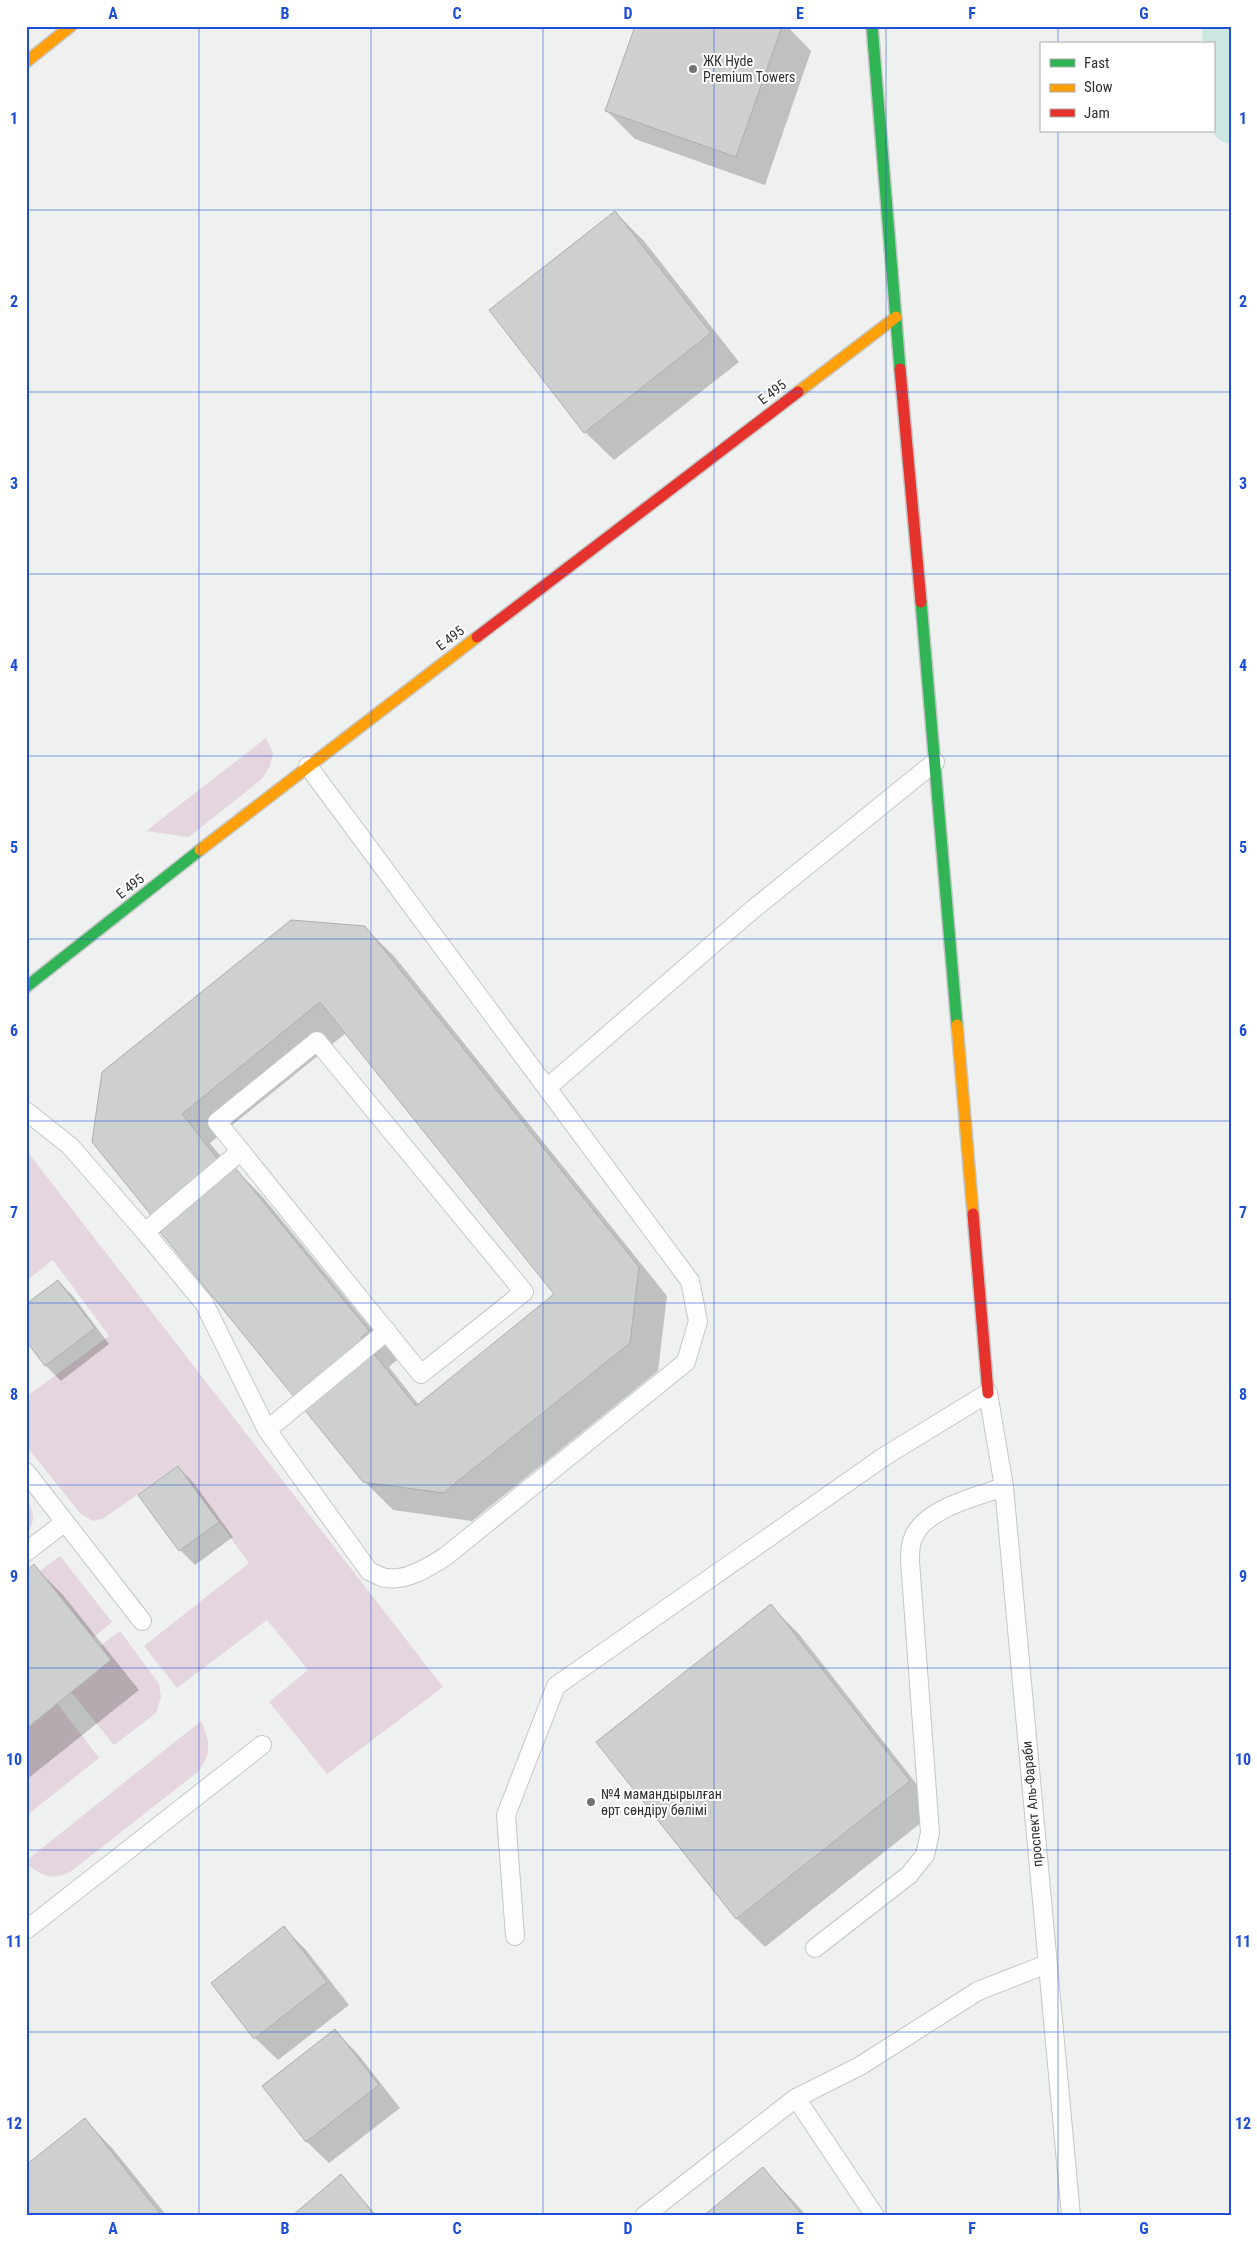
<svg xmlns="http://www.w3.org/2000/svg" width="1257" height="2242" font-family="'Roboto Condensed',sans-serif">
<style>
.green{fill:#e4d5de}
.shadow{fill:#0003;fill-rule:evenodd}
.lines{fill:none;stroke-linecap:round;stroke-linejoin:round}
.canal{stroke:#cce7e2;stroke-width:39}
.building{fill:#ced0cf;stroke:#adafae;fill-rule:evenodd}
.lane-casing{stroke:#c5c7c6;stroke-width:20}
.fast-casing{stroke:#c5c7c6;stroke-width:14}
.slow-casing{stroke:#c5c7c6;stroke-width:14}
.jam-casing{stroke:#c5c7c6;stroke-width:14}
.lane{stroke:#fdfdfd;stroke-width:18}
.fast{stroke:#30b455;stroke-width:11}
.slow{stroke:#ff9f0a;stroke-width:11}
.jam{stroke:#e5322d;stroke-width:11}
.grid{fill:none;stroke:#1d4ed8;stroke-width:1;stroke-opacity:0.55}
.poi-dot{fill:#727474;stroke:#fff;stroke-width:2}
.labels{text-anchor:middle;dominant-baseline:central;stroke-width:4;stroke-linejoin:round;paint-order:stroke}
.poi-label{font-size:14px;fill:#2f3030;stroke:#fff;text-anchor:start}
.street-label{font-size:14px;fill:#2f3030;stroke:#fff}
.neatline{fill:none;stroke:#1d4ed8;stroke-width:2}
.grid-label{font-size:16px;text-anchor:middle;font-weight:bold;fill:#1d4ed8}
</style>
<rect width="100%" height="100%" fill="#eff1f1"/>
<g class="green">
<path d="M266 738 273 753 270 766 262 779 189 837 146 831Z"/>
<path d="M26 1150 443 1687 327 1774 269 1702 308 1670 267 1620 177 1688 144 1646 249 1563 178 1466 104 1518 93 1521 81 1514 26 1446V1397L109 1336 53 1260 26 1281Z"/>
<path d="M26 1498C33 1509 37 1524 26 1533Z"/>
<path d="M60 1556 112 1622 93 1638 40 1571Z"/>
<path d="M120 1631 159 1684 161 1697 156 1713 114 1745 71 1692 111 1660 100 1646Z"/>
<path d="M57 1703 99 1758 26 1816V1729Z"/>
<path d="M201 1721C210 1743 212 1750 199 1771L70 1872C51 1881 42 1876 26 1863V1861Z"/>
</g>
<g class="shadow">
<path d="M636 26H787L811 51 765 185 635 139 607 111Z"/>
<path d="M615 212 644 241 739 362 614 460 585 432Z"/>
<path d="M364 927 394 956 667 1296 658 1371 472 1521 393 1510 364 1481 94 1142ZM346 1033 556 1295 419 1405 389 1367 397 1360 262 1196 233 1167 231 1169 210 1143Z"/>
<path d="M58 1281 73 1296 109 1344 61 1381 46 1366 26 1339Z"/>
<path d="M178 1467 193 1482 233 1537 195 1565 180 1550Z"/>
<path d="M34 1566 63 1595 139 1690 26 1780V1572Z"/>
<path d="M771 1606 799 1634 937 1810 765 1947 736 1918Z"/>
<path d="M284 1928 306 1950 349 2005 278 2060 255 2038 212 1983Z"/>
<path d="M335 2031 357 2053 400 2108 329 2163 306 2141Z"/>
<path d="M85 2120 113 2149 167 2216H26Z"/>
<path d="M763 2168 807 2216H705Z"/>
<path d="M341 2176 377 2216H295Z"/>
</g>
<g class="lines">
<path class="canal" d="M1221 26 1231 124"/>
</g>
<g class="building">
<path d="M635 26H782L736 157 605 111Z"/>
<path d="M615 211 711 333 584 433 489 310Z"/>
<path d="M291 920 365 926 639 1267 630 1343 443 1493 363 1482 157 1228 160 1226 92 1142 102 1072ZM320 1002 554 1294 416 1406 361 1338 369 1331 233 1165 227 1171 182 1114Z"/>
<path d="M58 1280 95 1328 45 1366 26 1341V1304Z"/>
<path d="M178 1466 219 1522 179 1551 138 1495Z"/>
<path d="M34 1564 111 1660 26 1729V1571Z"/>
<path d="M771 1604 910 1781 736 1919 596 1742Z"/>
<path d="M284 1926 327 1982 254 2039 211 1983Z"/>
<path d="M335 2029 379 2085 306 2142 262 2086Z"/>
<path d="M85 2118 162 2216H26V2165Z"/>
<path d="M763 2167 803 2216H703Z"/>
<path d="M341 2174 376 2216H294L293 2215Z"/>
</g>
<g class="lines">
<defs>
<g id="lane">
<path d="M317 1041 524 1292 421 1374 217 1122Z"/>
<path d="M547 1088 751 911 935 762"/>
<path d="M26 1111 70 1146 145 1232 241 1151"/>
<path d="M145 1232 204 1303 267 1430 387 1331"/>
<path d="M267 1430 369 1571C374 1573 381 1578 387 1578 408 1581 430 1566 446 1556L686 1362 698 1321 690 1281 308 766"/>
<path d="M26 1472 142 1621"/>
<path d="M26 1552 65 1522"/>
<path d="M26 1930 262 1745"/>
<path d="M515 1936 506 1815 556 1686 885 1456 988 1393 1004 1487 1071 2216"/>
<path d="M815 1948 909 1875 925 1855 930 1833 910 1561C910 1555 910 1547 912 1541 921 1509 976 1497 1004 1487"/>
<path d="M796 2098 875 2216"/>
<path d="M644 2216 796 2098 860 2066 978 1991 1047 1964"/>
</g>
<g id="fast">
<path d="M872 26 900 369"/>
<path d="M921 602 957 1025"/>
<path d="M26 987 200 850"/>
</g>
<g id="slow">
<path d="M26 62 71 26"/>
<path d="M798 392 896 317"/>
<path d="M200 850 477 637"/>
<path d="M957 1025 973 1214"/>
</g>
<g id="jam">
<path d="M900 369 921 602"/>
<path d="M477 637 798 392"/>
<path d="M973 1214 988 1393"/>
</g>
</defs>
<use href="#lane" class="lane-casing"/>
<use href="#fast" class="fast-casing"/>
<use href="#slow" class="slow-casing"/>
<use href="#jam" class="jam-casing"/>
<use href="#lane" class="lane"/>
<use href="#fast" class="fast"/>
<use href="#slow" class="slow"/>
<use href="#jam" class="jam"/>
</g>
<path class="grid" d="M199 26V2216M371 26V2216M543 26V2216M714 26V2216M886 26V2216M1058 26V44M1058 131V2216M26 210H1231M26 392H1231M26 574H1231M26 756H1231M26 939H1231M26 1121H1231M26 1303H1231M26 1485H1231M26 1668H1231M26 1850H1231M26 2032H1231"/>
<g class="poi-dot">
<circle cx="693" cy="69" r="5"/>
<circle cx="591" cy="1802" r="5"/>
</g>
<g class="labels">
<g class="poi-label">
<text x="703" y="61">ЖК Hyde<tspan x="703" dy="16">Premium Towers</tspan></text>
<text x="601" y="1794">№4 мамандырылған<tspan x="601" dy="16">өрт сөндіру бөлімі</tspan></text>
</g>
<g class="street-label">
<text transform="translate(772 392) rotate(-37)">E 495</text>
<text transform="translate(450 638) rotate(-37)">E 495</text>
<text transform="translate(130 886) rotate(-38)">E 495</text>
<text transform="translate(1032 1804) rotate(-95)">проспект Аль-Фараби</text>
</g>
</g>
<rect width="1257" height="2242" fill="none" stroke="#ffffff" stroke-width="55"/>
<rect x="1040" y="42" width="175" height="90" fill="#ffffff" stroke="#acacac"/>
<rect x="1050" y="59" width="25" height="8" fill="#30b455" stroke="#acacac"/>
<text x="1084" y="68" font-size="15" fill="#2f3030">Fast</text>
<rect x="1050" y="84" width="25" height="8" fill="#ff9f0a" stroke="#acacac"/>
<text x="1084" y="92" font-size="15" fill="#2f3030">Slow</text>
<rect x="1050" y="109" width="25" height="8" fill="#e5322d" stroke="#acacac"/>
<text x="1084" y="118" font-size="15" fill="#2f3030">Jam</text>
<rect x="28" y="28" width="1202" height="2186" class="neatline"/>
<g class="grid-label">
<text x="113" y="19">A</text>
<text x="285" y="19">B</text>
<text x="457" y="19">C</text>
<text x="628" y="19">D</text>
<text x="800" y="19">E</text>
<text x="972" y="19">F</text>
<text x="1144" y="19">G</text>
<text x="14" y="124">1</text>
<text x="1243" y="124">1</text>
<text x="14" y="307">2</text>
<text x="1243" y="307">2</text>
<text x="14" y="489">3</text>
<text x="1243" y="489">3</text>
<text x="14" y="671">4</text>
<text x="1243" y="671">4</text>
<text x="14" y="853">5</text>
<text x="1243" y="853">5</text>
<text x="14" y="1036">6</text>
<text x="1243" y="1036">6</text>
<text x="14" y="1218">7</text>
<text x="1243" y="1218">7</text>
<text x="14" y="1400">8</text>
<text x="1243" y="1400">8</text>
<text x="14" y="1582">9</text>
<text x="1243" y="1582">9</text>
<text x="14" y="1765">10</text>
<text x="1243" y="1765">10</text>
<text x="14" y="1947">11</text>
<text x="1243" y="1947">11</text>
<text x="14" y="2129">12</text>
<text x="1243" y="2129">12</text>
<text x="113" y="2234">A</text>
<text x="285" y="2234">B</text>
<text x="457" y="2234">C</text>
<text x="628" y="2234">D</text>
<text x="800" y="2234">E</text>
<text x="972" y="2234">F</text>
<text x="1144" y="2234">G</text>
</g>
</svg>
